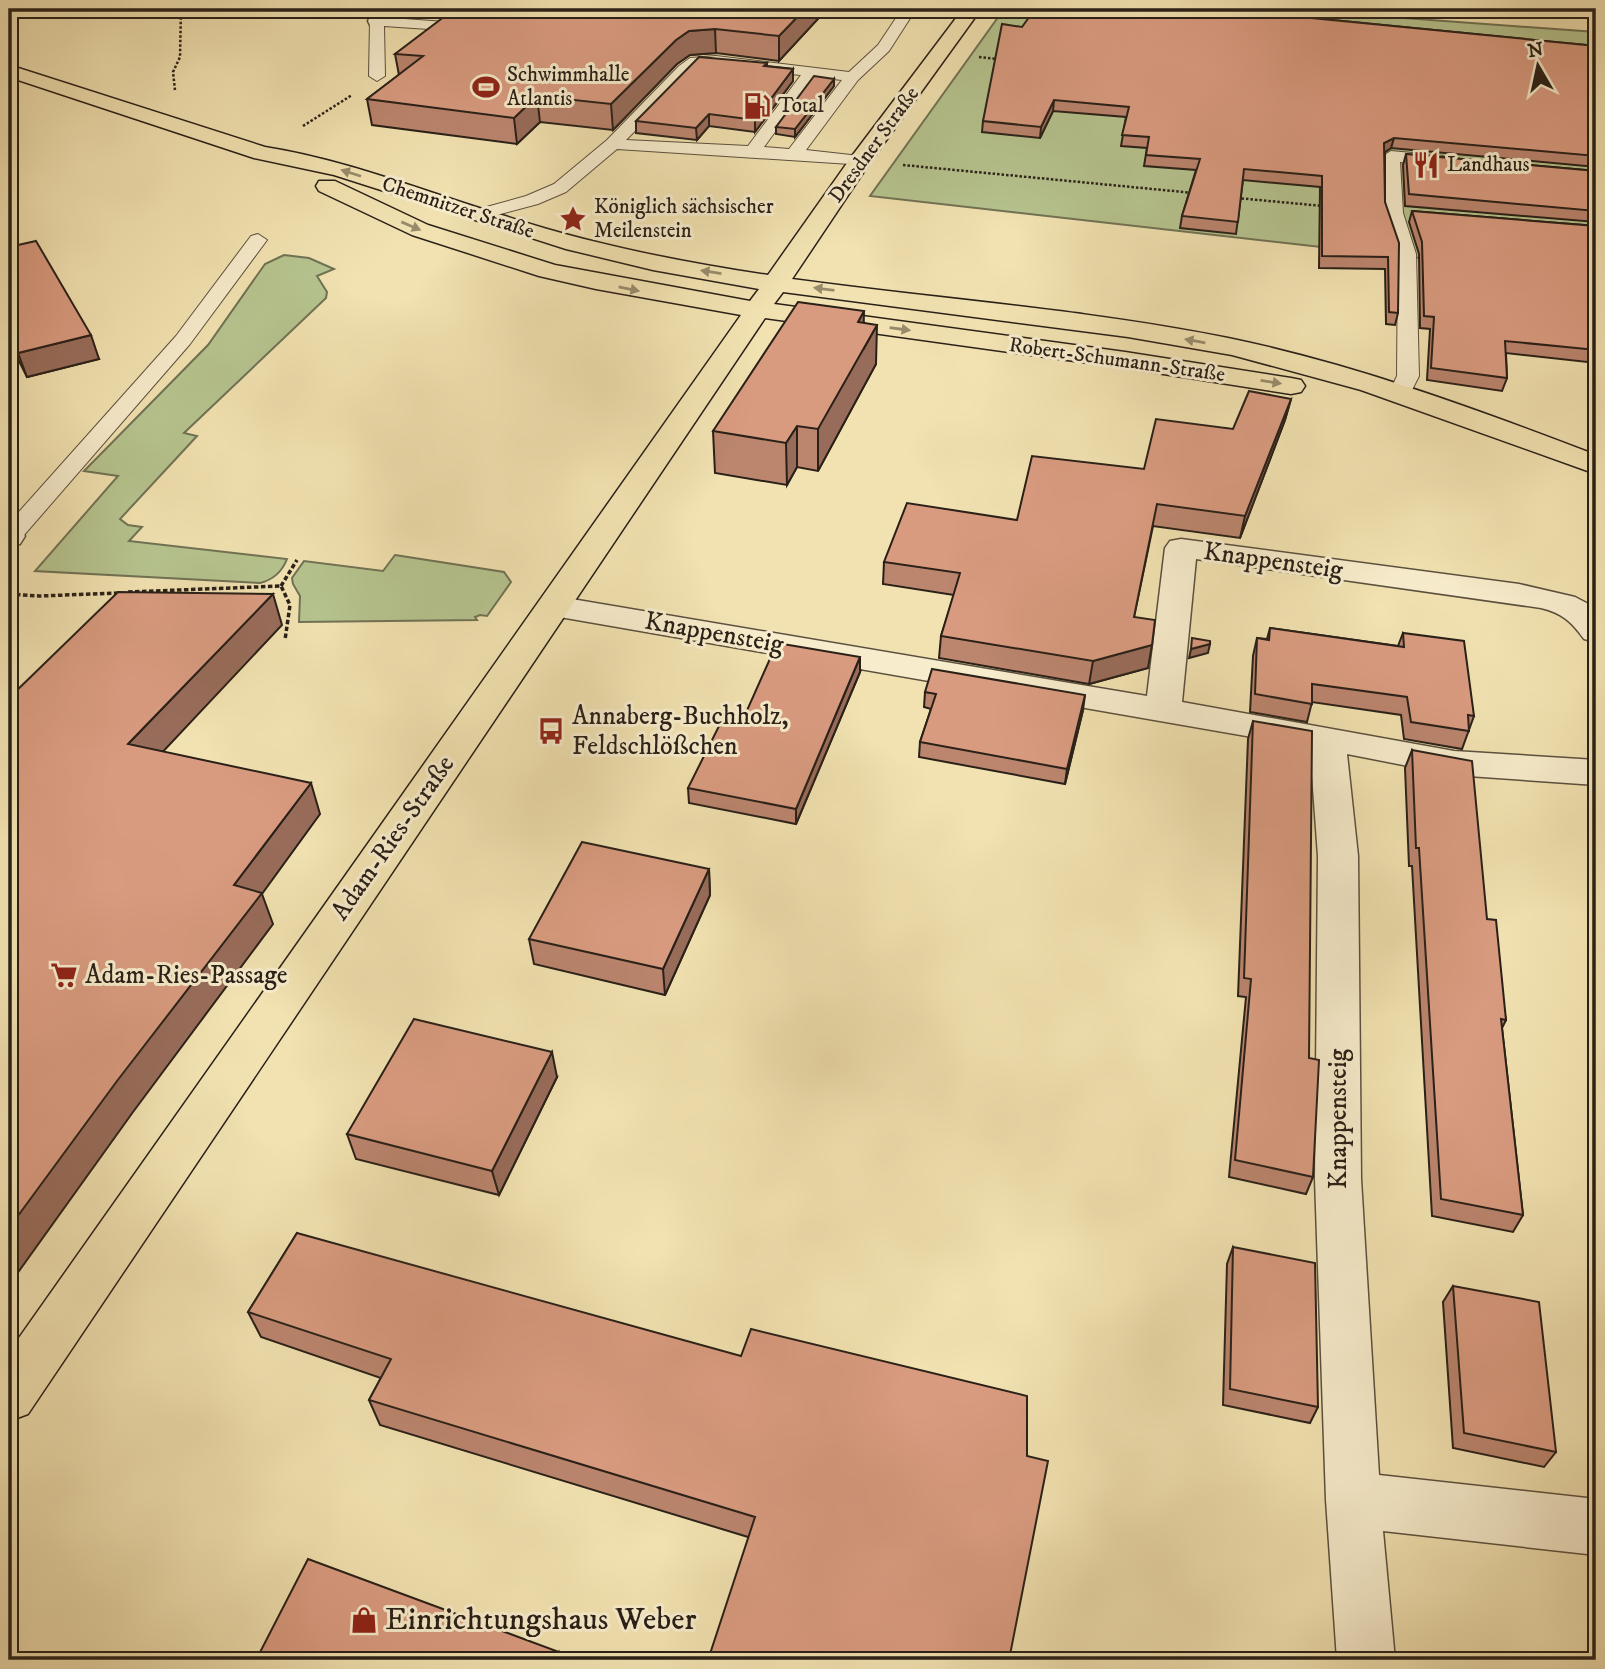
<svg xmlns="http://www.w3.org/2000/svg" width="1605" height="1669" font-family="'IM FELL DW Pica',serif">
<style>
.green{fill:#b6c48f;stroke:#707254;stroke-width:2}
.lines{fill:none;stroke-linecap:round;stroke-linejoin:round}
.service-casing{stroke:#5b503e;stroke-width:2}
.minor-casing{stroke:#5b503e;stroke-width:3}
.primary-casing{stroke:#292018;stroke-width:3}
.path-far1{stroke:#292018;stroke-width:2.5;stroke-dasharray:2.5 2;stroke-linecap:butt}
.path{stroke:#292018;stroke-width:3.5;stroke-dasharray:4.5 2.5;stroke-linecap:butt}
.service{fill:#f7eccc;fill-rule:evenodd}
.minor{fill:#f7eccc;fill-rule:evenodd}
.primary{fill:#f2e2b1;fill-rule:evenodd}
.wall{fill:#bb856e;stroke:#292018;stroke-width:2}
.shaded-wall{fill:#986c5a;stroke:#292018;stroke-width:2}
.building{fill:#d99b80;stroke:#292018;stroke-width:2}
.oneway{fill:#988b6c}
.labels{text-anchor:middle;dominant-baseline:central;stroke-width:6;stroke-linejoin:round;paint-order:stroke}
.far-poi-label{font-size:21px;fill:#292018;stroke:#f7eccc;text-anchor:start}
.far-street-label{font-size:21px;fill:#292018;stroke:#f7eccc}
.street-label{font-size:26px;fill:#292018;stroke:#f7eccc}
.poi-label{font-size:26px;fill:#292018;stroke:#f7eccc;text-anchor:start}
.near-poi-label{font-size:32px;fill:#292018;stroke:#f7eccc;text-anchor:start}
</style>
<rect width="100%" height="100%" fill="#f2e2b1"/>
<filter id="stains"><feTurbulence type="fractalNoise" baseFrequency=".00286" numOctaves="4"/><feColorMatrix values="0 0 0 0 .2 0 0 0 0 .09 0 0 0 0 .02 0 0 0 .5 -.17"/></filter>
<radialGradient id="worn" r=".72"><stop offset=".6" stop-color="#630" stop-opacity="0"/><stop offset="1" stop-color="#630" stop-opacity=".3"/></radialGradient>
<g class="green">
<path d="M1004 9H1281L1596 32V278L870 196Z"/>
<path d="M284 255 309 258 334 269 317 276 327 292 326 298 184 433 197 436 120 519 128 525 142 527 129 541 287 559C282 572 272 580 260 583L35 571 118 476 84 471 208 345 265 264Z"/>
<path d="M395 555 504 572 511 582 487 616 480 615 475 617 477 620 299 622 300 596 293 584 292 578 304 561 383 571Z"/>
</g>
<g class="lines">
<defs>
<g id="service">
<path d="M902 9H916L889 51 858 80 806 150 860 156 866 157 868 161 866 165 617 149 566 192 538 204 478 220 469 215 472 211 526 196 554 184 607 140 679 66 690 58 716 56 849 72 878 45ZM699 66 801 75 748 146 626 140ZM815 77 842 80 789 149 764 147Z"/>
<path d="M377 17 473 24 480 28 473 32 384 26 385 76 377 81 369 76 370 21Z"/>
<path d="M1391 151 1443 156 1451 161 1443 166 1400 162 1403 213 1416 254 1419 376 1408 398H1392L1389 393 1397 376 1398 254 1385 213 1383 156Z"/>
<path d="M258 234 267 240 190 344 18 542 9 544V523L176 336 251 236Z"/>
</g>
<g id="minor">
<path d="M374 9H392L384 25H370L368 21Z"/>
<path d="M9 527 20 529 25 536 20 544 9 546Z"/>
<path d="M1181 539 1519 584 1575 597 1596 608V642L1584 639C1572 622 1562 613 1541 608L1196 559 1182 702 1454 751 1596 760V785L1454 775 1347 754 1358 856 1361 1179 1379 1475 1596 1499V1555L1383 1531 1395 1660H1337L1326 1500 1315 1179 1318 856 1310 747 554 616 542 613 538 606 542 599 554 596 1147 696 1165 548 1170 541Z"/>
</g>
<path id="primary" d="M963 9H981L869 164 792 279C937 299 1084 309 1228 338 1354 364 1476 409 1596 455V474L1361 390 1232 355 1128 337 783 292 774 304 1125 352 1291 378 1301 380 1305 386 1301 392 1291 394 1125 368 765 318 28 1414 9 1421V1352L741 315 596 289 539 276 412 235 319 191 316 186 319 181H335L428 225 555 265 750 301 759 289 653 270 566 249 334 175 254 158 9 77V65L265 147C348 160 425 192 505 216 591 244 679 262 768 275L852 156Z"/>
</defs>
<use href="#service" class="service-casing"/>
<use href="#minor" class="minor-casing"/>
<use href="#primary" class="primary-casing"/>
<g class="path-far1">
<path d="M979 57 998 59"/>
<path d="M175 90 173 72 180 57 181 9"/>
<path d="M303 126 352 95"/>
<path d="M903 165 1194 193"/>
<path d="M1237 198 1323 206"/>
</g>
<g class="path">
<path d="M281 586 297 560"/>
<path d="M128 592 281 586 290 605 285 640"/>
<path d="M9 594 39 596 120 593"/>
</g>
<use href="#service" class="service"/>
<use href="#minor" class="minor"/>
<use href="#primary" class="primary"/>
</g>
<g class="wall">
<path d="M471 9H827L779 61 716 53 690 55 677 64 613 130 540 122 517 144 372 125 367 99 399 75 395 54 471 11Z"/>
<path d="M1271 14 1596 46V167L1391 148 1385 152V202L1398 313 1395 325 1386 324 1385 269 1319 268 1320 187 1243 180 1236 234 1180 228 1182 216 1196 170 1144 166 1147 148 1121 146 1126 117 1053 111 1040 138 982 132 983 121 1022 27Z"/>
<path d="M767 63V66L793 69V81L755 132 709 126 697 140 636 133V121Z"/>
<path d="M834 79V86L795 137 776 134V127Z"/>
<path d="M1406 154 1596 171V222L1405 206 1403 165Z"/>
<path d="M1412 211 1596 226V363L1506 353 1507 378 1502 391 1427 380 1430 329 1420 328 1419 254 1409 222Z"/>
<path d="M9 247 99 359 27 377 9 341Z"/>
<path d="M864 323 876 364 818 471 797 467 787 485 715 473 713 431Z"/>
<path d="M1291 399 1285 420 1240 538 1153 526 1134 617 1148 668 1089 684 939 658 941 636 954 595 883 584 884 562 1017 520 1144 469 1233 429Z"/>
<path d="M1270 628 1398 646 1403 633 1474 716 1462 749 1404 739 1401 715 1312 702 1307 722 1250 712 1253 656 1257 638 1267 639Z"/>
<path d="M860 672 796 824 689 803 688 788Z"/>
<path d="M925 692 1083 710 1065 784 919 757 920 742 931 709 924 707Z"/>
<path d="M1253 721 1309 1058 1313 1177 1306 1194 1229 1177 1246 997 1238 996 1248 739Z"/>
<path d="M1412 750 1487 919 1506 1020 1502 1028 1523 1215 1513 1232 1432 1216 1412 866H1409L1405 768Z"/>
<path d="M709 869 710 895 665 995 534 964 529 939Z"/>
<path d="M557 1077 499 1195 356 1159 347 1134Z"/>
<path d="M297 1233 1009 1660 748 1537 380 1425 369 1400 381 1378 261 1337 248 1312Z"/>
<path d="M1233 1247 1318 1407 1310 1423 1223 1405 1227 1264Z"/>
<path d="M1453 1286 1556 1452 1544 1467 1453 1448 1443 1302Z"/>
</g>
<g class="shaded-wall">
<path d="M805 9H827L779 61V36Z"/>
<path d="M715 29 716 53 690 55 677 64 613 130 611 104 676 40 689 31Z"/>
<path d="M793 69V81L755 132V120Z"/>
<path d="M834 79V86L795 137V129Z"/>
<path d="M537 96 540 122 517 144 514 118Z"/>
<path d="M1054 100 1053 111 1040 138 1041 127Z"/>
<path d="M709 114V126L697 140 696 128Z"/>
<path d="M1394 138 1391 148 1382 154 1384 143Z"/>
<path d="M864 311 863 350 877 325 876 364 818 471V429L858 322Z"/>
<path d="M91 335 99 359 27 377 18 353Z"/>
<path d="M1291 399 1285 420 1240 538 1245 516Z"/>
<path d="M797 426V467L787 485 786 443Z"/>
<path d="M273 594 282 625 141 775 128 744Z"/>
<path d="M1210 644 1208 653 1189 658 1191 649Z"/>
<path d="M1152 645 1148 668 1089 684 1093 661Z"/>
<path d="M860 657V672L796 824V809Z"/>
<path d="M1085 695 1083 710 1065 784 1067 769Z"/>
<path d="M311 783 320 814 262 894 273 924 133 1112 9 1285V1228L234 885Z"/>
<path d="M709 869 710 895 665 995 663 969Z"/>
<path d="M552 1052 557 1077 499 1195 492 1171Z"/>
<path d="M559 1652 562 1660H555Z"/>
</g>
<g class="building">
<path d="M526 9H805L779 36 715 29 689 31 676 40 611 104 537 96 514 118 367 99 423 56 395 54 453 10 517 15 526 10Z"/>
<path d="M1035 9H1271V14L1596 46V156L1394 138 1384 143 1385 202 1399 243 1398 313 1389 312 1388 257 1322 256V176L1244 169 1238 222 1182 216 1200 159 1146 155 1149 137 1122 135 1129 107 1054 100 1041 127 983 121 1002 24 1022 27Z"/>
<path d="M699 57 767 63 764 66 793 69 755 120 709 114 696 128 636 121Z"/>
<path d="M814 76 834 79 795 129 776 127Z"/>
<path d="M1406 154 1596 171V211L1409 194Z"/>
<path d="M1412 211 1596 226V350L1505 341 1507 378 1431 368 1434 317 1424 316 1422 242Z"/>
<path d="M36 241 91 335 18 353 9 335V247Z"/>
<path d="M798 302 864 311 858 322 877 325 818 429 797 426 786 443 713 431Z"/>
<path d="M1249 391 1291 399 1245 516 1157 504 1134 617 1155 620 1152 645 1093 661 941 636 960 573 884 562 907 503 1017 520 1032 456 1144 469 1156 419 1233 429Z"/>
<path d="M118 592 273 594 128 744 311 783 234 885 262 893 117 1081 9 1228V698Z"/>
<path d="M1270 628 1404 647 1403 633 1464 641 1474 716 1468 715 1469 731 1411 722 1407 697 1312 684V704L1255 694 1257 638 1269 640Z"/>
<path d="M1192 638 1210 641V644L1191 649Z"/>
<path d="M777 643 860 657 796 809 688 788 726 712 745 715Z"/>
<path d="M932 669 1085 695 1067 769 920 742 936 694 925 692Z"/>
<path d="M1253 721 1312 731 1309 1058 1319 1060 1313 1177 1235 1160 1251 979 1244 978Z"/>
<path d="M1412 750 1472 761 1487 919 1496 920 1506 1020 1501 1019 1523 1215 1441 1199 1419 848H1416Z"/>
<path d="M582 842 709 869 663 969 529 939Z"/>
<path d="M414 1019 552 1052 492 1171 347 1134Z"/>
<path d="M297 1233 741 1356 751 1329 1027 1396V1456L1048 1461 1009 1660H708L755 1517 369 1400 391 1359 248 1312Z"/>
<path d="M1233 1247 1315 1263 1318 1407 1230 1389Z"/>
<path d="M1453 1286 1539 1302 1556 1452 1464 1433Z"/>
<path d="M308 1559 559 1652 555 1660H256Z"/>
</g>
<defs><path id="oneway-solid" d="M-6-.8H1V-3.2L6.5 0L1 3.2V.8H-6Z" transform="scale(1.75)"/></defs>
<g class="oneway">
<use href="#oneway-solid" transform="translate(351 173) rotate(-162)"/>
<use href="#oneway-solid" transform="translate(411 226) rotate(23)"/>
<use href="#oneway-solid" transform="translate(711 272) rotate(-171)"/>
<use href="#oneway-solid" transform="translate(629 289) rotate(11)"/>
<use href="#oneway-solid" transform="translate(824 289) rotate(-173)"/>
<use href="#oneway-solid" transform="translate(900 329) rotate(8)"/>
<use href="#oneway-solid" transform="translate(1195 341) rotate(-170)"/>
<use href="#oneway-solid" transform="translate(1271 382) rotate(9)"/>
</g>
<defs>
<symbol id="stadium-bare" viewBox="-9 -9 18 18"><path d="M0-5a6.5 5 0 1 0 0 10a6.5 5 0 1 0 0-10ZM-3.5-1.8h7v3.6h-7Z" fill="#8f2418" stroke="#f7eccc" stroke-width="2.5" paint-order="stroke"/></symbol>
<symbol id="fuel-bare" viewBox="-9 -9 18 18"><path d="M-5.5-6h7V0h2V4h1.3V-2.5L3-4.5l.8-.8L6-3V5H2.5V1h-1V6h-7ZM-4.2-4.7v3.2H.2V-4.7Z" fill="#8f2418" stroke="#f7eccc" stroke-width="2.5" paint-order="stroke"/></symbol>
<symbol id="restaurant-bare" viewBox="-9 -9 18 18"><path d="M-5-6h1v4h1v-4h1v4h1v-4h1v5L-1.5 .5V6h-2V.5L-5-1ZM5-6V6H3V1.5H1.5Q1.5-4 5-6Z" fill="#8f2418" stroke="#f7eccc" stroke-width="2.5" paint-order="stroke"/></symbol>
<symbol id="sight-bare" viewBox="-9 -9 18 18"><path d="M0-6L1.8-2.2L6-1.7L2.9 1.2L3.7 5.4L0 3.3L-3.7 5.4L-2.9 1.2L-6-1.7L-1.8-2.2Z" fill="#8f2418" stroke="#f7eccc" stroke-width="2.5" paint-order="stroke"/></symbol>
<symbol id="bus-bare" viewBox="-9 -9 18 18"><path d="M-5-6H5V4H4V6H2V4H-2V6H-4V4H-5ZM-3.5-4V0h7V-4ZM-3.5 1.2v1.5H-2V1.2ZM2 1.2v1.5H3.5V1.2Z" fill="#8f2418" stroke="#f7eccc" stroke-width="2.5" paint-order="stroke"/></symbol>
<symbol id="supermarket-bare" viewBox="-9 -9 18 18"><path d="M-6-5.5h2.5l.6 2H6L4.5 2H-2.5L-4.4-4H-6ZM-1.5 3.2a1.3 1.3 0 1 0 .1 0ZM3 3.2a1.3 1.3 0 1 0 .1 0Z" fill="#8f2418" stroke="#f7eccc" stroke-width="2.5" paint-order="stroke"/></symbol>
<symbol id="shop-bare" viewBox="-9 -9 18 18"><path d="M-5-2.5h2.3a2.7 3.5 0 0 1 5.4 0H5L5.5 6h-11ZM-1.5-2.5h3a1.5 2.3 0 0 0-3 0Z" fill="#8f2418" stroke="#f7eccc" stroke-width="2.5" paint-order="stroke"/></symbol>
</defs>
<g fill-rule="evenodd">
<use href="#stadium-bare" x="467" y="68" width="38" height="38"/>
<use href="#fuel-bare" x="738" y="87" width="38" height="38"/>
<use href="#restaurant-bare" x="1407" y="146" width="38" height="38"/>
<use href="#sight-bare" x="554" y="200" width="38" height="38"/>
<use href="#bus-bare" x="532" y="712" width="38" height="38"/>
<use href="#supermarket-bare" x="45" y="956" width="38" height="38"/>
<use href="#shop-bare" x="345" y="1601" width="38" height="38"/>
</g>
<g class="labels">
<g class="far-poi-label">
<text x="507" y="75">Schwimmhalle<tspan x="507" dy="24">Atlantis</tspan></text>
<text x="778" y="106">Total</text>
<text x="1447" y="165">Landhaus</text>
<text x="594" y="207">Königlich sächsischer<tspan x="594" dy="24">Meilenstein</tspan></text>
</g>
<g class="far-street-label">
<text transform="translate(874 145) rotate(-54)">Dresdner Straße</text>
<text transform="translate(458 208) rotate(18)">Chemnitzer Straße</text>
<text transform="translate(1117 360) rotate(8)">Robert-Schumann-Straße</text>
</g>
<g class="street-label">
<text transform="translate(1273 561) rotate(8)">Knappensteig</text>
<text transform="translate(714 633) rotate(10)">Knappensteig</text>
<text transform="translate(393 838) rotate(-55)">Adam-Ries-Straße</text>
<text transform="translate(1338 1119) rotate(-90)">Knappensteig</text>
</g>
<g class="poi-label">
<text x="572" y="716">Annaberg-Buchholz,<tspan x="572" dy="30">Feldschlößchen</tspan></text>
<text x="85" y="975">Adam-Ries-Passage</text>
</g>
<g class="near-poi-label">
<text x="385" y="1620">Einrichtungshaus Weber</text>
</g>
</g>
<rect width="1605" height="1669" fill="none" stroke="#f2e2b1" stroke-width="35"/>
<rect x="10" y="10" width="1584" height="1648" fill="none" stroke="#292018" stroke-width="3.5"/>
<rect x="18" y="18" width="1570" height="1634" fill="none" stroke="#292018" stroke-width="2"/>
<g transform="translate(1538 66) rotate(351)" stroke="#f7eccc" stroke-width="5" paint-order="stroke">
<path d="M0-5L12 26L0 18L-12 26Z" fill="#292018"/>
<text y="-10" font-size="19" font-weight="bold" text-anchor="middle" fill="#292018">N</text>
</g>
<rect width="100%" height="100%" filter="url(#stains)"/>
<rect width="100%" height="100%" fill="url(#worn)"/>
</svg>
